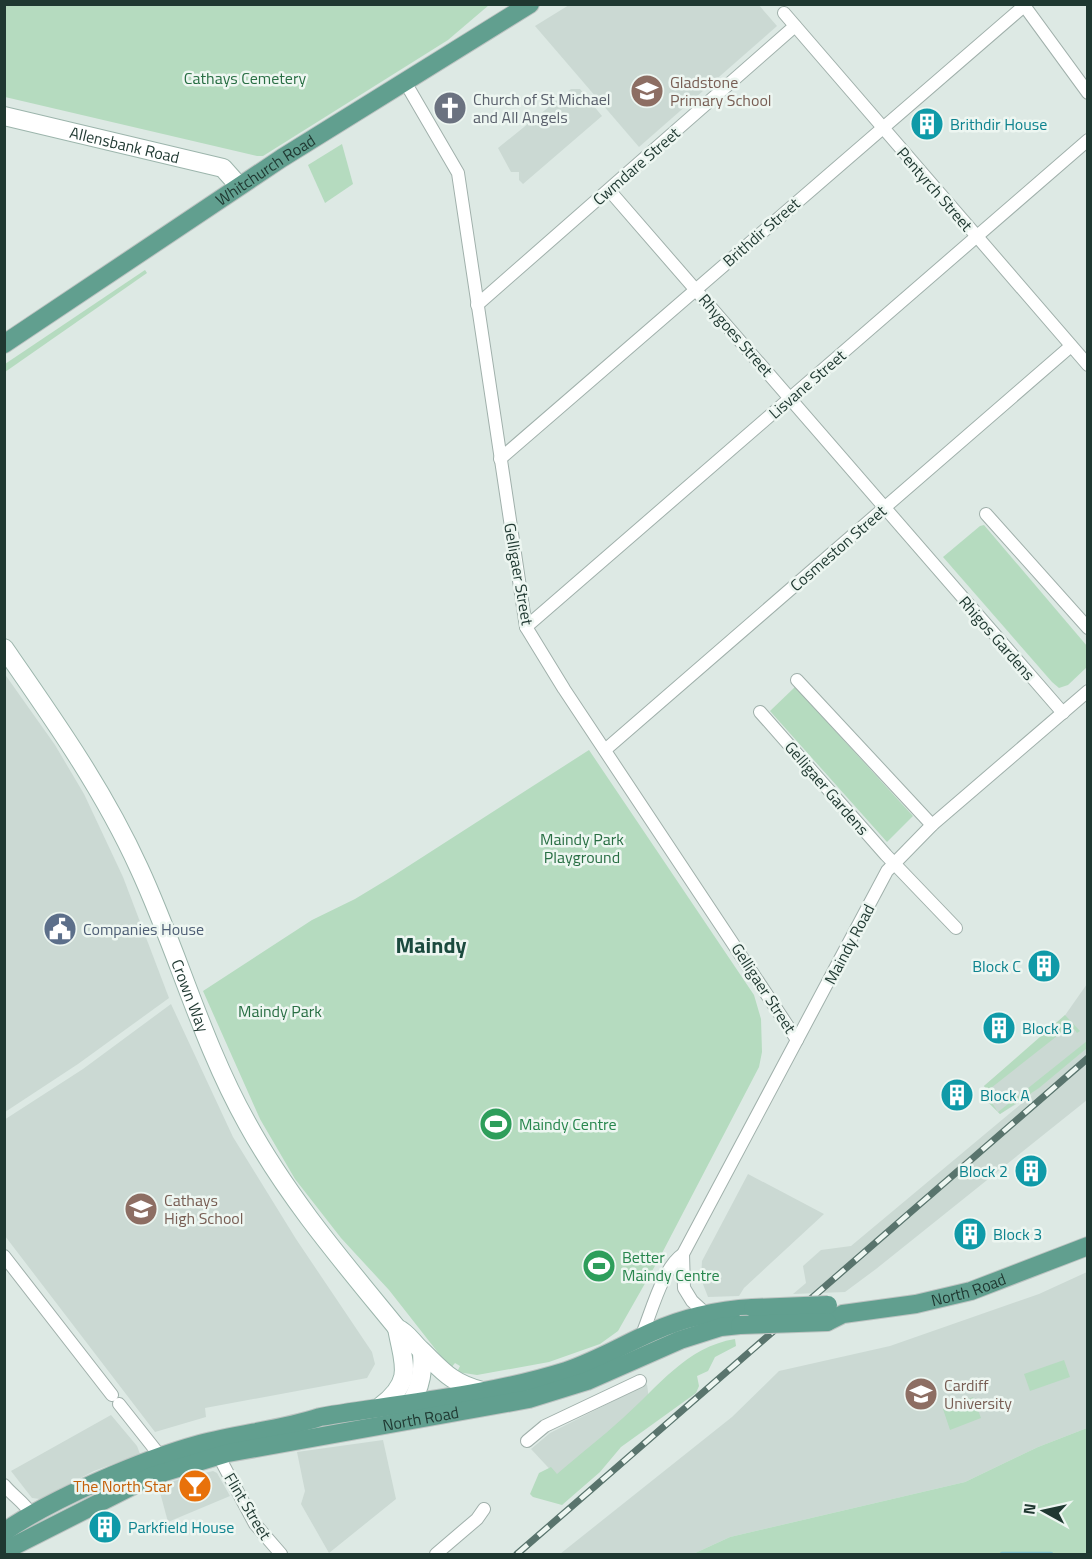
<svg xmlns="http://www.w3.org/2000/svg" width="1092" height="1559" font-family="'Titillium Web',sans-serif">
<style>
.built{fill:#cbd9d3}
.green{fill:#b5dbbf}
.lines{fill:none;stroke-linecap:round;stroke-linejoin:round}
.stream{stroke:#83c4d0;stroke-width:4.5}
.street-casing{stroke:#a0b0ab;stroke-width:14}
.secondary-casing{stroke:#9cb5ac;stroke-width:20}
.primary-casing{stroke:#bcc3c1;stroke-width:20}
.street{stroke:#fff;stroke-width:12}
.secondary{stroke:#fff;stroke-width:18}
.primary{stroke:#619f8f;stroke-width:18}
.rail-casing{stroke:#59746d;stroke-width:7}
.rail{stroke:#edf6f1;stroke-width:4.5;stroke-dasharray:14;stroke-linecap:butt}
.primary-bridge-casing{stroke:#bcc3c1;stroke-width:20;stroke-linecap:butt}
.primary-bridge{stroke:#619f8f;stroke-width:18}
.labels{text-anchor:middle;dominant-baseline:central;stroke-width:5;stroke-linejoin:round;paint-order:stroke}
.park-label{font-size:16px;fill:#296f44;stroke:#edf6f1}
.education-label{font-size:16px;fill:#785e54;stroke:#edf6f1;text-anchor:start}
.worship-label{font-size:16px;fill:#5b616d;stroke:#edf6f1;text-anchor:start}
.culture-label{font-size:16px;fill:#0d838f;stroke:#edf6f1;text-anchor:start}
.street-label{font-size:16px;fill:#1f3831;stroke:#edf6f1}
.service-label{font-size:16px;fill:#4e5e75;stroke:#edf6f1;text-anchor:start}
.leisure-label{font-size:16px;fill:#27864d;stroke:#edf6f1;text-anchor:start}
.food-label{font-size:16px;fill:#c56008;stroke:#edf6f1;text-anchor:end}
.district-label{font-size:22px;font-weight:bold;fill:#1b4a3e;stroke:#edf6f1}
</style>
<rect width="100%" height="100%" fill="#dde9e4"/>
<g class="built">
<path d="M758 4 777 26 639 147 535 26 569 5Z"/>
<path d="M571 89H580L602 116 523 184 519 180V172H511L498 148Z"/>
<path d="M4 673 55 745 84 794 123 877 169 998 78 1064 5 1112Z"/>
<path d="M1087 984V1100L876 1269 845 1292 793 1294 806 1283 803 1266 821 1250 851 1246 1033 1094 1000 1114 989 1103 994 1099 984 1086 1061 1021Z"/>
<path d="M171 1004 233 1137 296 1239 372 1352 375 1364 367 1378 205 1408 206 1417 155 1432 5 1236 4 1120 83 1069Z"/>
<path d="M748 1174 824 1214 744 1288 739 1296 708 1297 701 1279 702 1261Z"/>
<path d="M1087 1272V1428L1038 1447 965 1482 730 1537 693 1554H560L732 1417 779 1371 890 1346 1039 1294Z"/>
<path d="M647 1384 649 1400 559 1479 531 1449 550 1433Z"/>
<path d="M111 1415 137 1446 140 1454 94 1471 40 1499 32 1498 11 1471Z"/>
<path d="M383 1440 396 1499 329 1553 301 1504 305 1491 297 1452Z"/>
<path d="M213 1471 217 1473 230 1496 168 1522 158 1485Z"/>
</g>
<g class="green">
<path d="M5 4H489V5L448 40 263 156H257L5 97Z"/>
<path d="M342 144 353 184 325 203 308 165Z"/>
<path d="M145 270 147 273 5 372V364Z"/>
<path d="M984 525 1087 646V667L1068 685 1059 688 1052 682 943 557 980 526Z"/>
<path d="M795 687 913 816 887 842 770 711Z"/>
<path d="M589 750 754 995 761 1019 762 1052 759 1067 660 1257 618 1331 600 1344 549 1362 477 1375 457 1372 460 1366 455 1363 451 1368 447 1364 389 1290 341 1238 295 1179 260 1119 203 991 312 920 355 899 393 876Z"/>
<path d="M1065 1015 1080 1031 1077 1033 1071 1025 991 1088 998 1098 992 1103 998 1112 1087 1041V1048L1039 1088 1000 1114 989 1103 994 1099 984 1086Z"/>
<path d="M735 1339 736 1346 715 1357 708 1371 697 1376 699 1386 696 1393 621 1447 600 1472 562 1505 533 1497 530 1494 539 1473 551 1467 557 1474C580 1454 601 1438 623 1418 658 1387 686 1347 735 1339Z"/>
<path d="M1064 1360 1070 1377 1030 1391 1024 1374Z"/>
<path d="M973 1397 981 1418 950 1430 943 1409Z"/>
<path d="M1087 1428V1554H693L730 1537 965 1482 1038 1447Z"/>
</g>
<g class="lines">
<path class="stream" d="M1002 1554H1051"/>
<defs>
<g id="street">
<path d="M1023 4 1088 93"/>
<path d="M784 13 1088 365"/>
<path d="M405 82 458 173 526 627 564 689 797 1040"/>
<path d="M609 190 1063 713"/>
<path d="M477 305 795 26"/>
<path d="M500 459 1024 6"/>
<path d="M986 514 1088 628"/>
<path d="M526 627 1088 140"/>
<path d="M797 680 932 825"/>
<path d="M760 712 886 855 956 928"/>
<path d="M605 750 1071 346"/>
<path d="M683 1254 684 1288 692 1301 705 1313"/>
<path d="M4 1256 112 1395"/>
<path d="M641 1337C651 1314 662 1268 683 1254L887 871 932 825 1088 691"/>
<path d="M119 1404 161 1457"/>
<path d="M527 1441 545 1426 640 1381"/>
<path d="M218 1455 255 1524 281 1554"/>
<path d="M4 1485C13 1496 24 1502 32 1515"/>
<path d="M436 1554 477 1519 484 1509"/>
</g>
<g id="secondary">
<path id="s1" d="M4 116 223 168 239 186"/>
<path id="s2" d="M4 648C54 720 103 789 139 868 178 952 202 1043 247 1123 288 1198 344 1263 397 1328 408 1333 412 1342 421 1350 443 1371 451 1383 482 1391"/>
<path d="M381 1406C415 1380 403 1363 397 1328"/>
<path d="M403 1414C419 1395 424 1375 422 1352"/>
</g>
<g id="primary">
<path id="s3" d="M4 344 282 158 530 4"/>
<path id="s4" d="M827 1322 843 1314 916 1304 971 1291 1088 1246"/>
<path d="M4 1532C53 1498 142 1460 200 1444 240 1433 281 1430 320 1417 402 1403 486 1396 566 1371 596 1361 623 1345 652 1332 685 1317 718 1310 753 1308"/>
<path id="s5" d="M4 1551 152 1476 228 1453 529 1399 587 1381 680 1340 721 1327 740 1325"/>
</g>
</defs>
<use href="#street" class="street-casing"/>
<use href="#secondary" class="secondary-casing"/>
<use href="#primary" class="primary-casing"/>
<use href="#street" class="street"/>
<use href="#secondary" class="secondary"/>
<use href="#primary" class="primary"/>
<defs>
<path id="rail" d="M517 1554 1088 1058"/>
</defs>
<use href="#rail" class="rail-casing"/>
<use href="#rail" class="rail"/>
<defs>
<g id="primary-bridge">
<path d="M753 1308 828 1305"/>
<path d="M740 1325 827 1322"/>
</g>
</defs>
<use href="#primary-bridge" class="primary-bridge-casing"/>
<use href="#primary-bridge" class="primary-bridge"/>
</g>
<defs>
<symbol id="school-disc" viewBox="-11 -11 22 22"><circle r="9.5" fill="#8d6e63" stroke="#edf6f1"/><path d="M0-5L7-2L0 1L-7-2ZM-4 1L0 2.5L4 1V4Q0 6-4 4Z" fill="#fff"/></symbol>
<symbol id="church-disc" viewBox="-11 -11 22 22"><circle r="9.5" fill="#6b7280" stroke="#edf6f1"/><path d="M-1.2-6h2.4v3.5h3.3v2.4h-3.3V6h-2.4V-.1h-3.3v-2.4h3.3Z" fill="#fff"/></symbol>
<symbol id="building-disc" viewBox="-11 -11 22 22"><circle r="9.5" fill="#0f9aa8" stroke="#edf6f1"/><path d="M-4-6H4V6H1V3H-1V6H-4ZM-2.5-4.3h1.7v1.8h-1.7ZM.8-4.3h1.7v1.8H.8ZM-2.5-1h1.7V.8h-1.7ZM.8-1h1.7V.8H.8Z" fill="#fff"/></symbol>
<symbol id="civic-disc" viewBox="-11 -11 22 22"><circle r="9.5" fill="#5c6f8a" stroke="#edf6f1"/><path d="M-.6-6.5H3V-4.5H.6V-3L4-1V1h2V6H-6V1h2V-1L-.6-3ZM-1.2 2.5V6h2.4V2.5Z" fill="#fff"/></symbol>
<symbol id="stadium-disc" viewBox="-11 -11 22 22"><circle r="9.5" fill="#2e9e5b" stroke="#edf6f1"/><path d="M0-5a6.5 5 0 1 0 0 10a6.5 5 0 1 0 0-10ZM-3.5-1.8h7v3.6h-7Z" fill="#fff"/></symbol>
<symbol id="university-disc" viewBox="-11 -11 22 22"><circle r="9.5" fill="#8d6e63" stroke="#edf6f1"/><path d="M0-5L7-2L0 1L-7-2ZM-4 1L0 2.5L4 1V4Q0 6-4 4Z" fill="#fff"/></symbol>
<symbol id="bar-disc" viewBox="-11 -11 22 22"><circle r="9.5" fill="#e8710a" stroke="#edf6f1"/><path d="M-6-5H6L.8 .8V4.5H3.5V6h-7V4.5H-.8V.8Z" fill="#fff"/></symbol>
</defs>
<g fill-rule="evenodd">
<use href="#school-disc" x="628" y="72" width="38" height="38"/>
<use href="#church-disc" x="431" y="89" width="38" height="38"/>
<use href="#building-disc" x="908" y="105" width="38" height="38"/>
<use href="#civic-disc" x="41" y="910" width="38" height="38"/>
<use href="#building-disc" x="1025" y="947" width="38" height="38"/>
<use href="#building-disc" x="980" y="1009" width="38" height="38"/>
<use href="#building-disc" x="938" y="1076" width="38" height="38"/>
<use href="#stadium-disc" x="477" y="1105" width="38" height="38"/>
<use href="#building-disc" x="1012" y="1152" width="38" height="38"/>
<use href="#school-disc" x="122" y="1190" width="38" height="38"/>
<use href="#building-disc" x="951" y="1215" width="38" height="38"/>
<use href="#stadium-disc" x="580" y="1247" width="38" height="38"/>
<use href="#university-disc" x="902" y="1375" width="38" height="38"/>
<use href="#bar-disc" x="176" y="1467" width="38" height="38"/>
<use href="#building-disc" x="86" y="1508" width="38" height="38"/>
</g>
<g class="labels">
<g class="park-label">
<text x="245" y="78">Cathays Cemetery</text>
<text x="582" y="839">Maindy Park<tspan x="582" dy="18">Playground</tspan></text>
<text x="280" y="1011">Maindy Park</text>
</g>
<g class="education-label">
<text x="670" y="82">Gladstone<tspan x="670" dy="18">Primary School</tspan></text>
<text x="164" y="1200">Cathays<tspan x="164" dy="18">High School</tspan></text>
<text x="944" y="1385">Cardiff<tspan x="944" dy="18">University</tspan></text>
</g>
<g class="worship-label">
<text x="473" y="99">Church of St Michael<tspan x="473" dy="18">and All Angels</tspan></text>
</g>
<g class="culture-label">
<text x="950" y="124">Brithdir House</text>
<text x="1021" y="966" text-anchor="end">Block C</text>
<text x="1022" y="1028">Block B</text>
<text x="980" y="1095">Block A</text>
<text x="1008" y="1171" text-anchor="end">Block 2</text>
<text x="993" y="1234">Block 3</text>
<text x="128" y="1527">Parkfield House</text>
</g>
<g class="street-label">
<text stroke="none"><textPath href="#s1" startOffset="124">Allensbank Road</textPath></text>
<text transform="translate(636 166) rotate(-41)">Cwmdare Street</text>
<text stroke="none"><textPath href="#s3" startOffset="314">Whitchurch Road</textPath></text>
<text transform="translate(935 189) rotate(49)">Pentyrch Street</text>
<text transform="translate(761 232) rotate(-41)">Brithdir Street</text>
<text transform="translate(736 335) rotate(49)">Rhygoes Street</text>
<text transform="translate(807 384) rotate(-41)">Lisvane Street</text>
<text transform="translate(838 548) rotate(-41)">Cosmeston Street</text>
<text transform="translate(519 574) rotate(80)">Gelligaer Street</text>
<text transform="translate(997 638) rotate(49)">Rhigos Gardens</text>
<text transform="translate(827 788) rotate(49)">Gelligaer Gardens</text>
<text transform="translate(849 944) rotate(-62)">Maindy Road</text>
<text transform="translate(764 988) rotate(57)">Gelligaer Street</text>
<text stroke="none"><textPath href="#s2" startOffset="396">Crown Way</textPath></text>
<text stroke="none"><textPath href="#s4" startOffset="146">North Road</textPath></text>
<text stroke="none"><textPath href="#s5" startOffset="441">North Road</textPath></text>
<text transform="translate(248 1506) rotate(59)">Flint Street</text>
</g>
<g class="service-label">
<text x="83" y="929">Companies House</text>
</g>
<g class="leisure-label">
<text x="519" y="1124">Maindy Centre</text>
<text x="622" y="1257">Better<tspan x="622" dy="18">Maindy Centre</tspan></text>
</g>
<g class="food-label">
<text x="172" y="1486">The North Star</text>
</g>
<g class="district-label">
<text x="431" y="945">Maindy</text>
</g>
</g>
<rect width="1092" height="1559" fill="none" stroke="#1f3831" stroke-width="12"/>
<g transform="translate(1044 1511) rotate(278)" stroke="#edf6f1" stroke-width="4.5" paint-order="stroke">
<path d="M0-4.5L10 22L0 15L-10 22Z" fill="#1f3831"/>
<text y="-9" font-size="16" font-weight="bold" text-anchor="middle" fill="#1f3831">N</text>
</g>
</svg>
